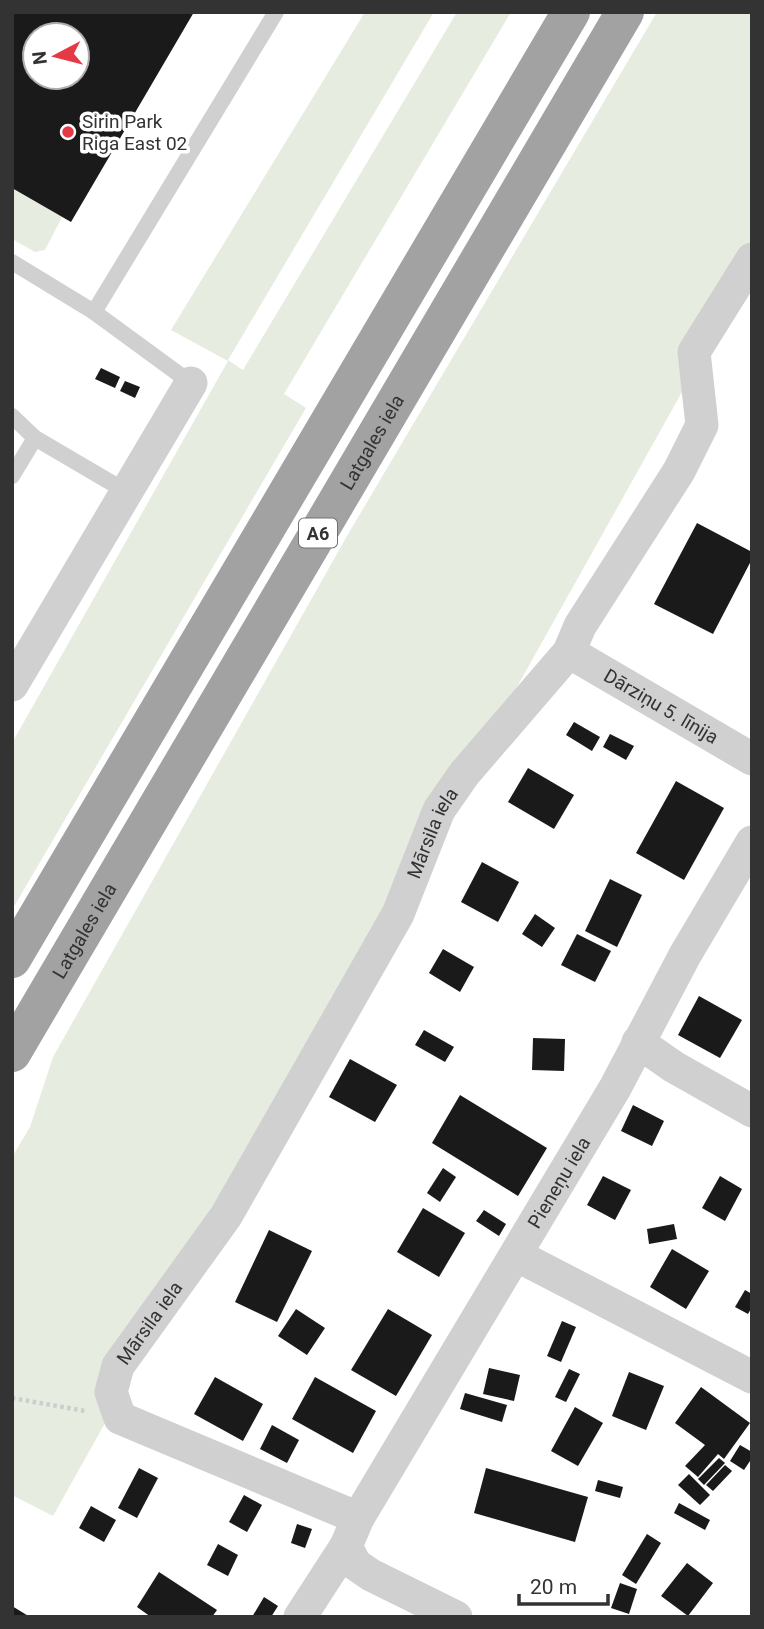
<svg xmlns="http://www.w3.org/2000/svg" width="764" height="1629" font-family="Roboto,sans-serif">
<style>
.green{fill:#e6ecdf}
.building{fill:#1a1a1a;fill-rule:evenodd}
.lines{fill:none;stroke-linecap:round;stroke-linejoin:round}
.path{stroke:#cdcdcd;stroke-width:4.5;stroke-dasharray:3.5 3.5;stroke-linecap:butt}
.service{stroke:#d0d0d0;stroke-width:16}
.minor{stroke:#d0d0d0;stroke-width:33}
.trunk{stroke:#a2a2a2;stroke-width:38}
.poi-dot{fill:#e63946;stroke:#fff;stroke-width:2.5}
.labels{text-anchor:middle;dominant-baseline:central;stroke-width:7;stroke-linejoin:round;paint-order:stroke}
.shield{fill:#fff;stroke:#707070;stroke-width:2}
.shield-label{font-size:18px;font-weight:bold;fill:#333}
.poi-label{font-size:19px;fill:#333;stroke:#fff;text-anchor:start}
.street-label{font-size:19px;fill:#333;stroke:#fff}
</style>
<rect width="100%" height="100%" fill="#fff"/>
<g class="green">
<path d="M365 12H434L228 360 243 370 457 12H511L284 394 306 408 12 910V743L228 361 171 330Z"/>
<path d="M657 12H752V267L53 1516 12 1495V1157L30 1127 53 1057 347 536Z"/>
<path d="M12 188 62 217 45 250 35 252 12 239Z"/>
</g>
<g class="building">
<path d="M12 12H194L71 222 12 188ZM35 35H77V77H35Z"/>
<path d="M101 368 120 377 115 388 95 379Z"/>
<path d="M125 381 140 387 135 398 120 391Z"/>
<path d="M697 523 752 552V559L713 634 654 604Z"/>
<path d="M574 722 600 737 592 751 566 735Z"/>
<path d="M610 734 634 746 626 760 603 747Z"/>
<path d="M528 768 574 795 554 829 508 802Z"/>
<path d="M676 781 724 808 684 880 636 853Z"/>
<path d="M482 862 519 882 498 922 461 902Z"/>
<path d="M610 879 642 895 617 947 585 931Z"/>
<path d="M535 914 555 928 542 947 522 934Z"/>
<path d="M577 934 611 951 595 982 561 965Z"/>
<path d="M443 949 474 967 460 992 429 973Z"/>
<path d="M699 996 742 1020 720 1058 678 1035Z"/>
<path d="M424 1030 454 1047 445 1062 415 1045Z"/>
<path d="M533 1038 565 1039 564 1071 532 1070Z"/>
<path d="M350 1059 397 1085 375 1122 329 1097Z"/>
<path d="M460 1095 547 1148 518 1196 432 1143Z"/>
<path d="M633 1105 664 1121 652 1146 621 1131Z"/>
<path d="M443 1168 456 1177 440 1202 427 1193Z"/>
<path d="M603 1176 631 1190 615 1220 587 1205Z"/>
<path d="M720 1176 742 1189 725 1221 702 1208Z"/>
<path d="M423 1208 465 1233 439 1277 397 1252Z"/>
<path d="M484 1210 506 1224 499 1236 476 1221Z"/>
<path d="M674 1224 677 1239 649 1244 647 1229Z"/>
<path d="M269 1230 312 1251 277 1322 235 1302Z"/>
<path d="M672 1249 709 1271 686 1309 650 1287Z"/>
<path d="M745 1290 752 1294V1307L748 1314 735 1307Z"/>
<path d="M296 1309 325 1328 307 1355 278 1336Z"/>
<path d="M388 1309 432 1335 396 1396 351 1370Z"/>
<path d="M562 1321 576 1327 561 1362 547 1356Z"/>
<path d="M489 1368 520 1375 514 1401 483 1394Z"/>
<path d="M569 1369 580 1374 566 1402 555 1397Z"/>
<path d="M629 1372 664 1386 646 1430 612 1416Z"/>
<path d="M215 1377 263 1404 243 1441 194 1414Z"/>
<path d="M315 1377 376 1411 353 1453 292 1419Z"/>
<path d="M701 1387 750 1423 724 1459 718 1454 698 1477 685 1466 705 1445 675 1423Z"/>
<path d="M465 1393 507 1405 502 1422 460 1409Z"/>
<path d="M575 1407 603 1423 578 1466 551 1451Z"/>
<path d="M272 1425 299 1440 287 1463 260 1449Z"/>
<path d="M740 1445 752 1452V1458L744 1470 730 1461Z"/>
<path d="M719 1458 725 1463 704 1485 698 1479Z"/>
<path d="M725 1465 732 1471 713 1491 706 1485Z"/>
<path d="M139 1468 158 1478 137 1518 118 1508Z"/>
<path d="M486 1468 588 1497 575 1542 474 1513Z"/>
<path d="M689 1474 710 1495 700 1505 678 1485Z"/>
<path d="M598 1480 623 1487 620 1498 595 1491Z"/>
<path d="M244 1495 262 1505 247 1532 229 1522Z"/>
<path d="M679 1503 710 1520 705 1530 674 1513Z"/>
<path d="M91 1506 116 1520 104 1542 79 1528Z"/>
<path d="M297 1524 312 1529 305 1548 291 1543Z"/>
<path d="M647 1534 661 1543 636 1584 622 1575Z"/>
<path d="M218 1544 238 1555 228 1576 207 1565Z"/>
<path d="M687 1563 713 1583 688 1616 661 1596Z"/>
<path d="M159 1572 217 1610 212 1617H151L137 1607Z"/>
<path d="M620 1583 637 1589 629 1614 611 1608Z"/>
<path d="M264 1597 278 1606 271 1617H252Z"/>
<path d="M12 1606 30 1617H12Z"/>
</g>
<g class="lines">
<path class="path" d="M12 1398 85 1411"/>
<g class="service">
<path d="M12 262 94 312 191 383"/>
<path d="M94 312 276 12"/>
<path d="M12 416 35 438 127 492"/>
<path d="M12 476 35 438"/>
</g>
<g class="minor">
<path id="s1" d="M569 652 752 759"/>
<path d="M12 685 191 383"/>
<path d="M638 1042 674 1067 752 1111"/>
<path d="M516 1255 752 1377"/>
<path id="s2" d="M358 1518 120 1418 111 1392 118 1366 226 1216 398 914 439 810 464 774 569 652 580 626 679 471 702 425 694 352 752 259"/>
<path d="M300 1617 346 1546"/>
<path id="s3" d="M456 1617 371 1575 355 1564 346 1546 358 1518 615 1088 685 955 752 842"/>
</g>
<g class="trunk">
<path d="M12 959 571 12"/>
<path id="s4" d="M12 1053 625 12"/>
</g>
</g>
<circle class="poi-dot" cx="68" cy="132" r="7"/>
<g class="labels">
<rect class="shield" x="299" y="518.5" width="38" height="29" rx="5"/>
<g class="shield-label">
<text x="318" y="533">A6</text>
</g>
<g class="poi-label">
<text x="82" y="121">Sirin Park<tspan x="82" dy="22">Riga East 02</tspan></text>
</g>
<g class="street-label">
<text stroke="none"><textPath href="#s4" startOffset="709">Latgales iela</textPath></text>
<text stroke="none"><textPath href="#s1" startOffset="107">Dārziņu 5. līnija</textPath></text>
<text stroke="none"><textPath href="#s2" startOffset="933">Mārsila iela</textPath></text>
<text stroke="none"><textPath href="#s4" startOffset="142">Latgales iela</textPath></text>
<text stroke="none"><textPath href="#s3" startOffset="556">Pieneņu iela</textPath></text>
<text stroke="none"><textPath href="#s2" startOffset="366">Mārsila iela</textPath></text>
</g>
</g>
<rect width="764" height="1629" fill="none" stroke="#333333" stroke-width="28"/>
<g transform="translate(56 56) rotate(263)"><circle r="33" fill="#ffffff" stroke="#adadad" stroke-width="2"/>
<path d="M0-5L12 26L0 18L-12 26Z" fill="#e63946"/>
<text y="-10" font-size="19" font-weight="bold" text-anchor="middle" fill="#333333">N</text>
</g>
<path d="M519 1594v10h89v-10" fill="none" stroke="#333333" stroke-width="3.5"/>
<text x="530" y="1594" font-size="21" fill="#333333" stroke="#ffffff" stroke-width="5" paint-order="stroke">20 m</text>
</svg>
